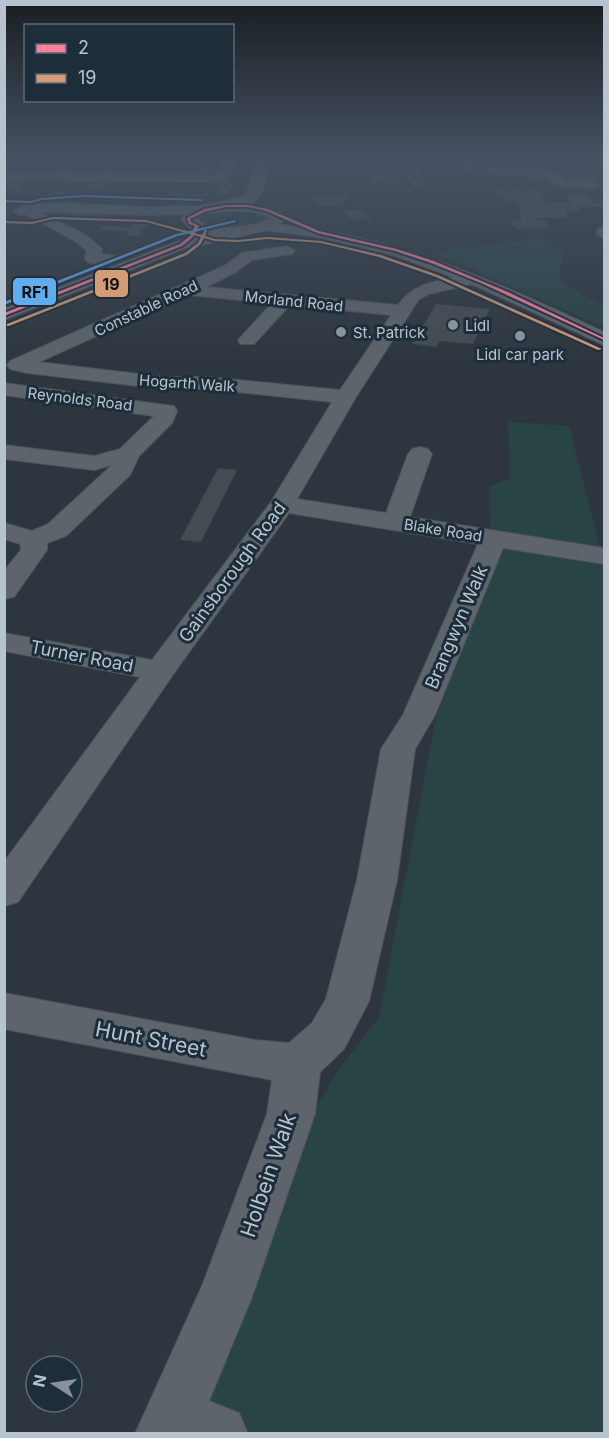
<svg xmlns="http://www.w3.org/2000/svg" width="609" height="1438" font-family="Inter,sans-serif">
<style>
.green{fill:#284445}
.building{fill:#444b52}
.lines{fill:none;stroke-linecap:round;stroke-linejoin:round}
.minor-casing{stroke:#4b5258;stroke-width:2}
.major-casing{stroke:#4b535a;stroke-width:2}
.highway-casing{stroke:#4a5259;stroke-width:2}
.minor{fill:#5d646b;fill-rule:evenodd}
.major{fill:#5f676d;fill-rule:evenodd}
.highway{fill:#63676b;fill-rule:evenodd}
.bus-1-casing{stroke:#1e2d3a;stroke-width:4}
.bus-2-casing{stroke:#1e2d3a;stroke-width:4}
.bus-3-casing{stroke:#1e2d3a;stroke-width:4}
.bus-1{fill:#ff8098;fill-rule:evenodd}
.bus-2{fill:#d39c74;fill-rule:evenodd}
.bus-3{fill:#60acee;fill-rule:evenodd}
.poi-dot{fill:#87929c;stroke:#1e2d3a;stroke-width:2}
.labels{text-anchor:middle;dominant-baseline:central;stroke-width:6;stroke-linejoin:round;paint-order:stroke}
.far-street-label{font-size:15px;fill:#b7c3ce;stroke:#1e2d3a}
.far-poi-label{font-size:15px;fill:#b7c3ce;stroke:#1e2d3a;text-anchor:start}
.street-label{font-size:18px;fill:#b7c3ce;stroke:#1e2d3a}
.near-street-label{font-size:21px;fill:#b7c3ce;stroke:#1e2d3a}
.line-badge{stroke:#1e2d3a;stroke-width:2}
.pale-badge-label{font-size:16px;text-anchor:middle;font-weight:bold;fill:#111}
</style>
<rect width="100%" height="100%" fill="#2d363e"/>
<g class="green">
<path d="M242 209 267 215 269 218C255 234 214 230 197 220L198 217 209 212Z"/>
<path d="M545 238 563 252 559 279 582 295 604 306V327L432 252Z"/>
<path d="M508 422 569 426 604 563V1433L186 1434 313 1112 337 1072 379 1017 436 717 506 537 490 533 489 487 510 478Z"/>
</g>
<g class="building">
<path d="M573 162 579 167 584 171H574L563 163Z"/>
<path d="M55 165H66L70 173 59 174Z"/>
<path d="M109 165 115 174H104L98 166Z"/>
<path d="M161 165 167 174 157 175 151 166Z"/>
<path d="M366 165H380L381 168H416L425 186H413L408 174H385L387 180H400L401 183H372Z"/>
<path d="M195 166H206L214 175H203Z"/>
<path d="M575 172H586L602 181H587Z"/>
<path d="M225 179H234L229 194H217L223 183H178L179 181Z"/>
<path d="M4 180 19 181 22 191H10Z"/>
<path d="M98 181 110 182 100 189H88Z"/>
<path d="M495 188 540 190 542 198 549 201 532 202H572L566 195 586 194 595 203H604V207H577L580 211H566L567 218H532V220H546L548 229H518L509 223 521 219 518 203 520 202H505V195H497Z"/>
<path d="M53 191 89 193 76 199H38Z"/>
<path d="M173 192 189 195 205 193 213 195 195 199 187 204 173 202 180 198 163 195Z"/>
<path d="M346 195 351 199 344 200 347 205 324 207 310 197Z"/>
<path d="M109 197 145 199 141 202 105 200Z"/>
<path d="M360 209 368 214 366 215 370 219 353 220 343 211Z"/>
<path d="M74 214 115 216 111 219 70 217Z"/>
<path d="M137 222 151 224 139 229 142 235 128 236 126 231 100 230 104 226 129 227Z"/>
<path d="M153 241 161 242 133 253 126 251Z"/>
<path d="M436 304 490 309 473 344 440 341 436 347 412 344Z"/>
<path d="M218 468 237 470 201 542 180 540Z"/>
</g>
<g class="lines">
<defs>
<g id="minor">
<path d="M224 161H236L229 178 204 182 4 180V172L204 174 220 172Z"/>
<path d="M269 161H282L276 165Z"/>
<path d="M456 161H469L473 164C495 166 552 163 566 179L592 181 599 185 592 189 562 187 544 177 470 172Z"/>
<path d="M66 203 147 207 201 206 208 210 201 214 147 215 40 212 86 235 102 249 101 254 117 256 119 259C112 267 97 265 87 262L85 259 86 250 75 241 25 214 20 215 13 211 27 204Z"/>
<path d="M604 227V239L596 234 599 228Z"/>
<path d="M287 246 295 251 292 254 252 260 236 272 206 287 398 305C416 280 442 281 471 274L479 279 477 283 429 294 419 299 356 397 297 499 386 513 408 454 412 449 420 447 428 449 432 454 410 517 604 548V564L503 548 435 715 415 749 397 880 369 1001 344 1049 320 1072 315 1114 252 1297 209 1401 239 1413 248 1434H135L202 1286 267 1114 272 1080 4 1029V993L255 1040 289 1043 312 1023 326 999 357 880 381 749 403 715 478 544 289 513 172 676 18 902 4 906V862L140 677 4 651V633L152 660 271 502 332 402 208 389H164L27 373 10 369 7 365 10 361 224 266 242 253ZM188 295 272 303 238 340 240 344H254L290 305 391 315 340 390 208 377H164L39 362Z"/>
<path d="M4 383 166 405 174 406 177 411 172 423 139 456 130 475 66 536 47 543V550L14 597 4 599V571L21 550 20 544 4 539V523L32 531 48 524 112 465 94 470 4 459V445L94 456 120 449 154 416 4 395Z"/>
</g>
<path id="major" d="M267 223C394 235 491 279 604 332V345L476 286 393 255 312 236 262 230 260 227Z"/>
<path id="highway" d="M255 161H267C265 176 267 199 250 204L283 213 285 220 275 227 264 231 186 248 4 320V309L176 242 208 234 189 228 181 219 196 207 246 196ZM224 211 253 212 271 218C252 228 214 233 197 219L205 214Z"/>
</defs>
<use href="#minor" class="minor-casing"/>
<use href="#major" class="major-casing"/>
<use href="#highway" class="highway-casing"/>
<use href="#minor" class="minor"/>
<use href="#major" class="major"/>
<use href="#highway" class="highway"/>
<defs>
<path id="bus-1" d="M226 205H248L268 209 319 231 397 249 434 261 508 292 604 338V340L481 283 431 263 395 251 317 233 266 211 248 207H226L207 211 190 219 191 222 199 226 192 238 182 246 4 316V313L180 244 190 236 195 226 189 224 187 218 204 209Z"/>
<path id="bus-2" d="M53 217 146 220 202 235 205 230H207L205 236 215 239 238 240 267 237 321 241 381 255 438 275 602 349 598 350 436 277 379 257 321 243 267 239 238 242 215 241 204 238 200 245 187 255 9 326H7V324L185 253 198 243 201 237 146 222 53 219 32 224 4 223V221L32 222Z"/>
<g id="bus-3">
<path d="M82 195 201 199 203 200 201 201 82 197 42 200 31 203 4 202 5 200 31 201 42 198Z"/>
<path d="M235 220 236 222 178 236 4 305V302L176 234Z"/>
</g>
</defs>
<use href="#bus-1" class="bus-1-casing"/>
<use href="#bus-2" class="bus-2-casing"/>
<use href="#bus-3" class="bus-3-casing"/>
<use href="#bus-1" class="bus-1"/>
<use href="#bus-2" class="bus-2"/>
<use href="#bus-3" class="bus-3"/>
</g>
<linearGradient id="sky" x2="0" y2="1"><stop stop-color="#191e22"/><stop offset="0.44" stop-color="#465263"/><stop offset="1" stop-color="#465263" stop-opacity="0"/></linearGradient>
<rect width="609" height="362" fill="url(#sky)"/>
<g class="poi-dot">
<circle cx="453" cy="325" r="6"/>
<circle cx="341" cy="332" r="6"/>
<circle cx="520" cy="336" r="6"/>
</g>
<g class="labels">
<g class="far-street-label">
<text transform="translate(294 301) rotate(6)">Morland Road</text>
<text transform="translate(146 308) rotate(-25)">Constable Road</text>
<text transform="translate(187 383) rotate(4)">Hogarth Walk</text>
<text transform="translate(80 399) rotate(7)">Reynolds Road</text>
<text transform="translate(443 530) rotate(9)">Blake Road</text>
</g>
<g class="far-poi-label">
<text x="465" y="325">Lidl</text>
<text x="353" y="332">St. Patrick</text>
<text x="520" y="354" text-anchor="middle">Lidl car park</text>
</g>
<g class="street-label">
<text transform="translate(232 572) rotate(-54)">Gainsborough Road</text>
<text transform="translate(456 627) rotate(-67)">Brangwyn Walk</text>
<text transform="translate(82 656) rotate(11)">Turner Road</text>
</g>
<g class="near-street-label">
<text transform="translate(151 1039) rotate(11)">Hunt Street</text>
<text transform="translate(268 1175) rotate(-71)">Holbein Walk</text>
</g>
</g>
<g class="line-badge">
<rect x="94" y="269" width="35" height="29" rx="6" fill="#d39c74"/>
<rect x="12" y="277" width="45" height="29" rx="6" fill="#60acee"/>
</g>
<g class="pale-badge-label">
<text x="111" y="290">19</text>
<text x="35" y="298">RF1</text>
</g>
<rect width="609" height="1438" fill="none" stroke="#b7c3ce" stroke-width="12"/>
<rect x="24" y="24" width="210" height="78" fill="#1e2d3a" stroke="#5b6975" stroke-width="1.5"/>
<rect x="36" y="44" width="30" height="9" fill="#ff8098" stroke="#5b6975" stroke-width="1.5"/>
<text x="78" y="54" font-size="18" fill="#b7c3ce">2</text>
<rect x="36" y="74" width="30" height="9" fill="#d39c74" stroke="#5b6975" stroke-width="1.5"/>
<text x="78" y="84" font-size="18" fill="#b7c3ce">19</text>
<g transform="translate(54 1384) rotate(282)"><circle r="28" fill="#1e2d3a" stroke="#5b6975" stroke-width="1.5"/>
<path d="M0-4.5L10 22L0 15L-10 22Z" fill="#87929c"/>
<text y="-9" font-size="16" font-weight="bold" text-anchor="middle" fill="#b7c3ce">N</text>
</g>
</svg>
